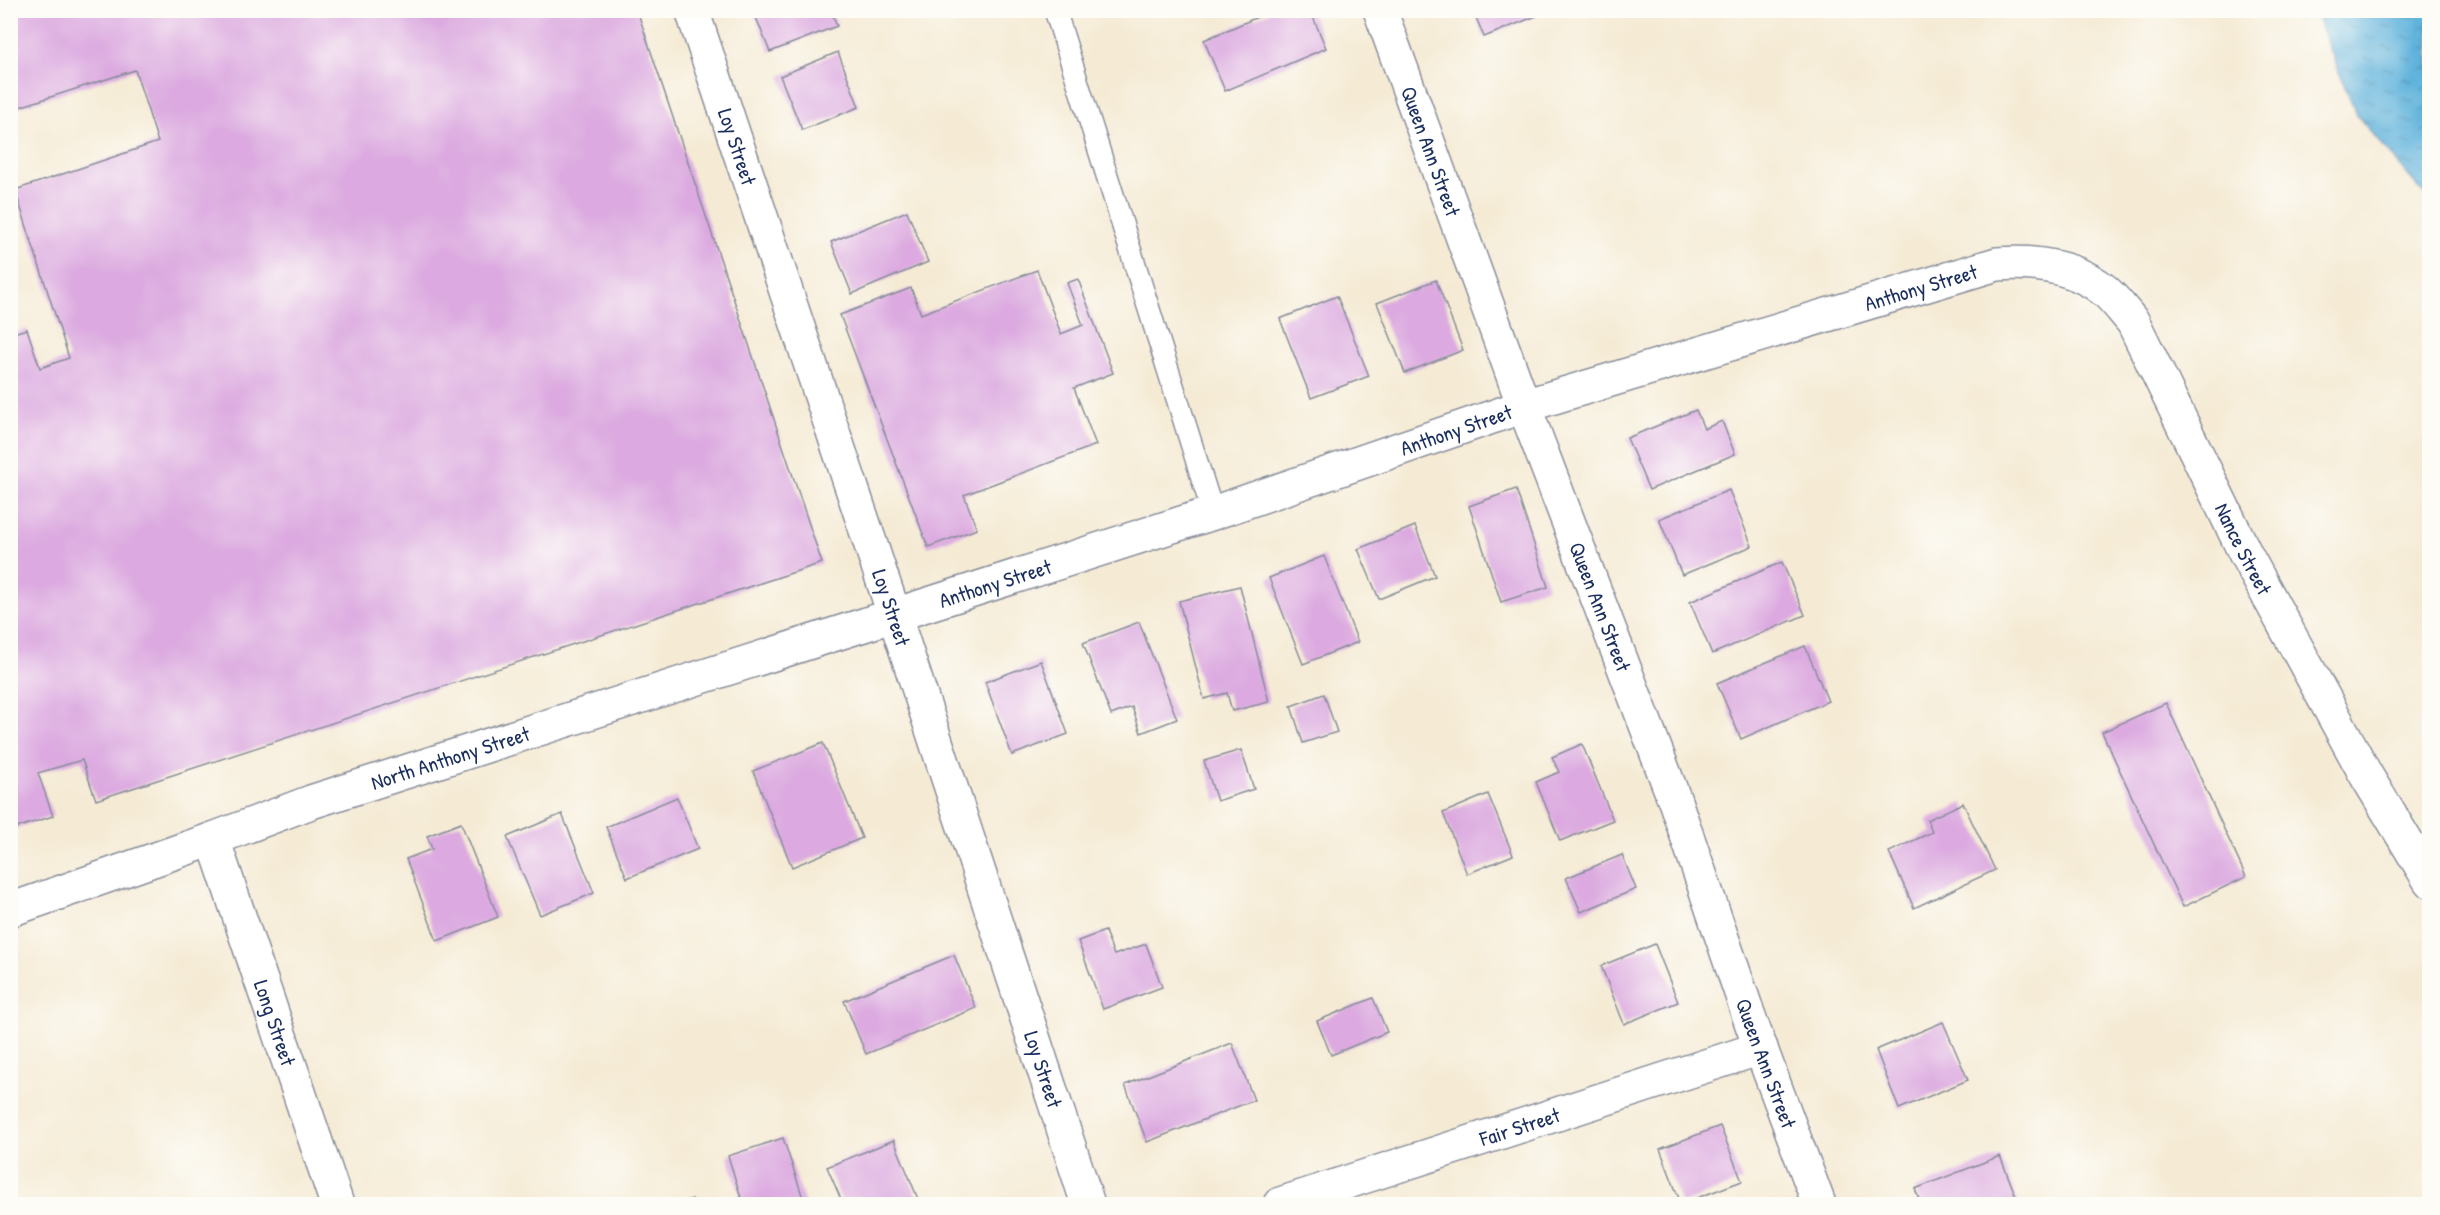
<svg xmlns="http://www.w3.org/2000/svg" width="2440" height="1215" font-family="'Patrick Hand',sans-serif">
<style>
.water{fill:url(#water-ripples);stroke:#3e719d;stroke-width:1.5}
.building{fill:#dcaae0}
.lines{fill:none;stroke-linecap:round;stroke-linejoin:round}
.lane-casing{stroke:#888d9a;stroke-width:24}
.street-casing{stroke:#888d9a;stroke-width:36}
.secondary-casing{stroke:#888d9a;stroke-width:36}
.lane{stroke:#fff;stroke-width:21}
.street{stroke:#fff;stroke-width:33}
.secondary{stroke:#fff;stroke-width:33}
.labels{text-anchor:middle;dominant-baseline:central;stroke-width:6;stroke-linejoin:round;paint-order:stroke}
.street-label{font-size:21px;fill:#1b2f5e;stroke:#fdfcf7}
</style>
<defs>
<pattern id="water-ripples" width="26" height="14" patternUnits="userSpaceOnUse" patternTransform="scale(1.5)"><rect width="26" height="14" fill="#60b3dc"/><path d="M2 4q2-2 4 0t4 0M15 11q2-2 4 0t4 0" fill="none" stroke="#4e92b6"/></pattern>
</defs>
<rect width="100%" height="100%" fill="#fdfcf7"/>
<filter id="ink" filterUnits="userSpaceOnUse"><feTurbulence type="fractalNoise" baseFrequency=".0167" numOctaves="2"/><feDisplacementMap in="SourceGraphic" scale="12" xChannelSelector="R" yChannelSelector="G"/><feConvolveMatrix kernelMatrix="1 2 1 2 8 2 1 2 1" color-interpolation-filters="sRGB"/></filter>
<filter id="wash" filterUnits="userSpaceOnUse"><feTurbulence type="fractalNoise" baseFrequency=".008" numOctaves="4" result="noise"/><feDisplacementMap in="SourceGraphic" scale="24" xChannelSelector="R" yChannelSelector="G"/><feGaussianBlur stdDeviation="1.35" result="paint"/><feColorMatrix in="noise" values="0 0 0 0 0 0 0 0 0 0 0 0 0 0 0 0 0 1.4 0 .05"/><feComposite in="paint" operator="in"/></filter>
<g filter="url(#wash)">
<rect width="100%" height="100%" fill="#f5ebd5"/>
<path class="water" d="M2315 11H2429V200L2356 114Z"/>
<g id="blocks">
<g class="building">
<path d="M10 10H637L822 563 96 800 82 760 38 773 53 816 10 830V334L27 329 40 368 69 358 15 190 158 142 135 70 10 110Z"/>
<path d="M753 10H831L837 26 770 52Z"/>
<path d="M1274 10H1310L1326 48 1225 91 1204 40Z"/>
<path d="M1473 10H1549V11L1484 37Z"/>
<path d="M838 52 859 107 802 130 780 76Z"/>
<path d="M907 211 928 262 852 294 831 242Z"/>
<path d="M1037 270 1061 334 1083 325 1067 283 1078 279 1113 373 1074 388 1096 445 964 495 977 529 928 547 840 315 911 288 921 314Z"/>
<path d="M1436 280 1463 350 1405 373 1377 303Z"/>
<path d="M1337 296 1369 376 1311 398 1280 319Z"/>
<path d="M1696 410 1704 429 1722 421 1735 454 1649 490 1627 438Z"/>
<path d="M1516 489 1548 587 1501 602 1469 506Z"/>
<path d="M1729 490 1752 546 1682 575 1659 519Z"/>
<path d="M1415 526 1435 576 1379 599 1358 549Z"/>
<path d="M1324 556 1358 642 1303 664 1269 578Z"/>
<path d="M1782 562 1805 615 1712 654 1690 602Z"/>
<path d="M1240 586 1269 702 1232 711 1227 693 1204 699 1179 601Z"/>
<path d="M1139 622 1177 719 1141 733 1132 707 1111 715 1083 643Z"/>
<path d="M1805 646 1828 701 1741 739 1717 683Z"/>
<path d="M1041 661 1068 734 1012 755 985 682Z"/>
<path d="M1324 694 1337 732 1303 743 1291 706Z"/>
<path d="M2166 703 2246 877 2183 907 2102 732Z"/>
<path d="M823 743 862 838 792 867 753 771Z"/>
<path d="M1582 744 1613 820 1560 841 1536 782 1559 772 1552 757Z"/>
<path d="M1241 750 1254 789 1217 801 1204 761Z"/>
<path d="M1488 794 1513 855 1467 874 1443 813Z"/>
<path d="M677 797 698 849 627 878 606 827Z"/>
<path d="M1963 803 1995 870 1914 908 1889 852 1932 832 1927 820Z"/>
<path d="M562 814 594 893 540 915 507 837Z"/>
<path d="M461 823 498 917 437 941 406 859 432 849 427 836Z"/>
<path d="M1622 855 1636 889 1581 912 1566 878Z"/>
<path d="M1105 931 1114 955 1146 944 1162 987 1103 1009 1078 941Z"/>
<path d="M1655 944 1678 1002 1624 1024 1601 966Z"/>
<path d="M954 955 976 1008 866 1054 844 1001Z"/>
<path d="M1373 998 1387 1032 1331 1055 1317 1021Z"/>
<path d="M1943 1022 1968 1080 1899 1109 1876 1050Z"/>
<path d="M1232 1043 1254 1100 1147 1142 1125 1085Z"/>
<path d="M1720 1126 1742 1181 1681 1204 1660 1149Z"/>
<path d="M783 1138 805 1204H743L728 1156Z"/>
<path d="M894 1140 920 1204H843L827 1167Z"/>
<path d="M2000 1156 2019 1204H1921L1915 1189Z"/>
<path d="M692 1199 695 1204H678Z"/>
</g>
</g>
</g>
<g filter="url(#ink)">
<use href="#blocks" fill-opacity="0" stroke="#888d9a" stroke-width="1.5"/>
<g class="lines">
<defs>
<path id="lane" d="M1055 10 1213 513"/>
<g id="street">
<path id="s1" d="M692 10 894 614 1088 1204"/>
<path id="s2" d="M213 839 337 1204"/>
<path id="s3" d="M10 910 213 839 311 802 1213 513 1524 406 1997 264C2035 261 2074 266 2104 290 2115 299 2124 312 2133 322L2246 555 2366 775 2430 881"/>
<path id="s4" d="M1280 1204 1761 1048"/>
</g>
<g id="secondary">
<path id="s5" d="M1380 10 1524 406 1675 801 1752 1025 1819 1204"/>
</g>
</defs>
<use href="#lane" class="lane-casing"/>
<use href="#street" class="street-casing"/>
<use href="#secondary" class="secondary-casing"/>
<use href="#lane" class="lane"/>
<use href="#street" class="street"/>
<use href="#secondary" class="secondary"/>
</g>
</g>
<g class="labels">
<g class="street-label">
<text stroke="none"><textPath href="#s1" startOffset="144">Loy Street</textPath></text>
<text stroke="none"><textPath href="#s5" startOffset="150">Queen Ann Street</textPath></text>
<text stroke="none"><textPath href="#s3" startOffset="2010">Anthony Street</textPath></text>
<text stroke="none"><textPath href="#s3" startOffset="1524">Anthony Street</textPath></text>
<text stroke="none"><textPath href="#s3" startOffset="2498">Nance Street</textPath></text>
<text stroke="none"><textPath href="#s3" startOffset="1038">Anthony Street</textPath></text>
<text stroke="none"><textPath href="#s1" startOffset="630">Loy Street</textPath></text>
<text stroke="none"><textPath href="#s5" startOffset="636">Queen Ann Street</textPath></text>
<text stroke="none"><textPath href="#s3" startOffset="466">North Anthony Street</textPath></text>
<text stroke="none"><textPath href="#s2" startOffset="194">Long Street</textPath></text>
<text stroke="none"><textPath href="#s5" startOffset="1122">Queen Ann Street</textPath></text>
<text stroke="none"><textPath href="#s1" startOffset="1116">Loy Street</textPath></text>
<text stroke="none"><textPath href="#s4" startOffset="252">Fair Street</textPath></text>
</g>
</g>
<rect width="2440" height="1215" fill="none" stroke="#fdfcf7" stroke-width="36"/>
</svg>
